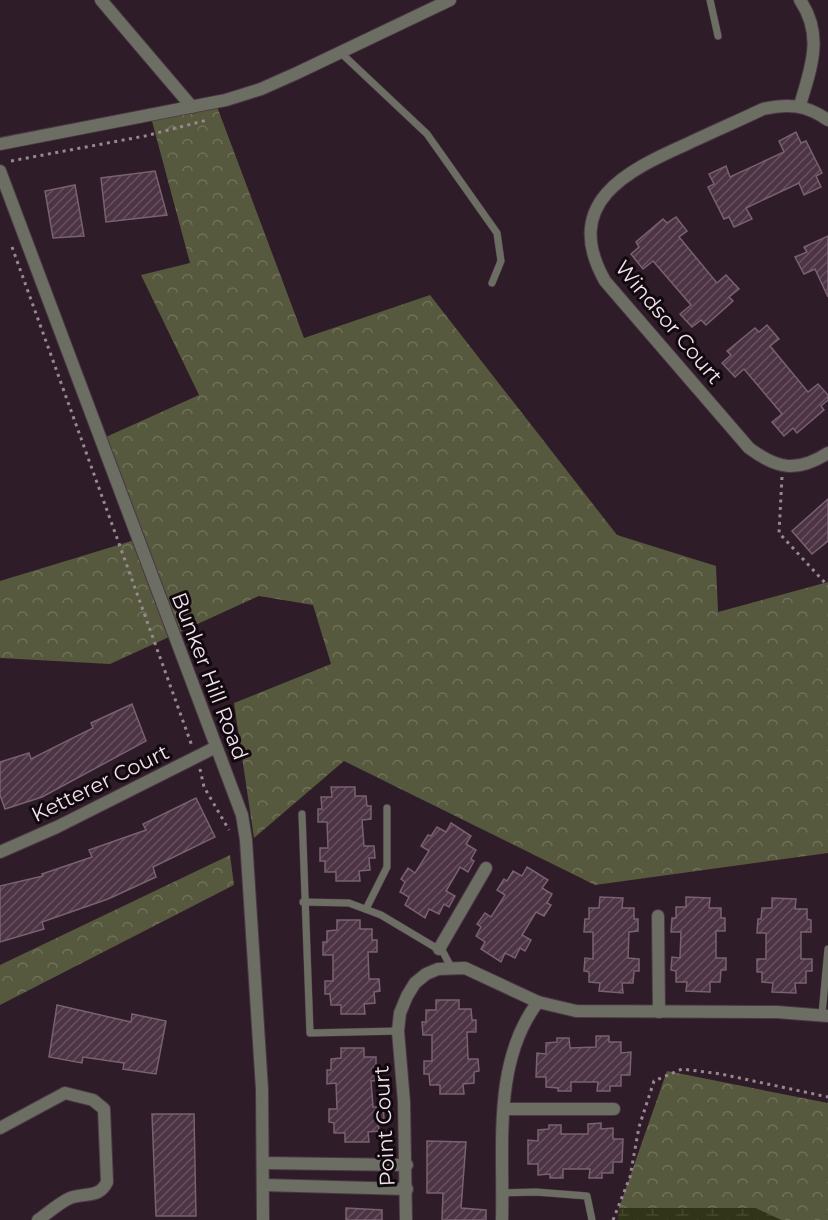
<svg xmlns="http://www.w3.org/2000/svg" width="828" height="1220" font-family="Montserrat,sans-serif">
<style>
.forest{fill:url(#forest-crowns)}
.wetland{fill:url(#wetland-marsh)}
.building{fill:url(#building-hatch);stroke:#796171;stroke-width:1.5}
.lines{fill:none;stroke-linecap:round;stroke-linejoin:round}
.service-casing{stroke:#4a3844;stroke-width:8}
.minor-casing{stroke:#4a3844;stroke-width:14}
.tertiary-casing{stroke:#4a3844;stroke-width:14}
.path{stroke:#998893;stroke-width:3;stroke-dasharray:3 4.5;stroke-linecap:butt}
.service{stroke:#6d6e63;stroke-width:7}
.minor{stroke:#6d6e63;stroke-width:12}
.tertiary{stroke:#6d6e63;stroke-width:12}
.labels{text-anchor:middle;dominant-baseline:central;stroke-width:6;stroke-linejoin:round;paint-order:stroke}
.street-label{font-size:21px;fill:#f2e4ed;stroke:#12090f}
</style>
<defs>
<pattern id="forest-crowns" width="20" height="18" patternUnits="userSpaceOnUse" patternTransform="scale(1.5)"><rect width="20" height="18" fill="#56593d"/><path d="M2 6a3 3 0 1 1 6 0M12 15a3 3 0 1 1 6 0" fill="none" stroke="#6f7159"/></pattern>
<pattern id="wetland-marsh" width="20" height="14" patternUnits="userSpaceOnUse" patternTransform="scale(1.5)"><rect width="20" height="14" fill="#313419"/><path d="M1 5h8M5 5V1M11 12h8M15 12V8" fill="none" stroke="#454830"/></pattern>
<pattern id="building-hatch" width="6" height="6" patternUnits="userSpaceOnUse" patternTransform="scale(1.5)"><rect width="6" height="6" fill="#4d3445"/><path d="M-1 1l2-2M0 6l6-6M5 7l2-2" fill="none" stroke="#675160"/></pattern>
</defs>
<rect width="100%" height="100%" fill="#2f1c29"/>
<g class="forest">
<path d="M213 96 304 338 430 295 617 535 716 566 718 612 828 582V853L595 885 344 761 254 838 234 703 331 664 313 605 259 596 110 664 0 658V581L138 539 97 441 199 395 141 275 190 263 149 110Z"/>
<path d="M230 855 234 885 0 1005V965Z"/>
<path d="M667 1071 828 1103V1220H781L755 1208H619Z"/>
</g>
<path class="wetland" d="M619 1208H755L781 1220H618Z"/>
<g class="building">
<path d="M796 132 801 143 806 141 822 173 816 176 821 187 804 195 799 183 746 208 752 219 734 227 729 217 724 219 708 187 714 184 709 174 726 166 730 177 784 152 779 141Z"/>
<path d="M155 171 167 215 106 222 101 178Z"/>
<path d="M75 185 84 236 53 238 45 191Z"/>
<path d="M676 217 687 231 679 237 717 283 726 275 739 289 729 297 733 301 706 325 701 320 692 327 680 314 691 305 653 261 643 269 631 254 639 247 636 242 663 219 667 223Z"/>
<path d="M828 236V297L815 269 804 274 795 257 807 252 804 247Z"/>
<path d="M767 325 779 339 770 346 808 392 818 384 828 395V400L821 406 824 410 797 433 793 428 784 436 772 422 782 414 744 369 735 377 722 363 731 355 727 351 755 328 759 332Z"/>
<path d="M828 499V541L812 554 792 531Z"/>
<path d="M132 704 146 741 42 797 5 809 0 795V762L29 753 31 759 93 728 91 723Z"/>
<path d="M331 787H355V796H366L367 806H371V819L362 820 364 846H374L375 858H369L370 870 359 871 360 881H336V872H325V861H320V848H328L327 822H318V809H322L321 797H332Z"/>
<path d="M196 798 215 837 153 867 156 877 108 899 42 922 44 929 0 942V886L43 876 42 874 92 857 89 850 146 830 143 824Z"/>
<path d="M451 823 471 836 466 844 476 850 471 859 474 861 468 872 460 867 446 891 455 896 449 907 444 904 439 914 429 909 425 918 405 905 409 897 400 892 405 882 401 879 408 868 415 873 429 851 421 846 428 835 431 836 437 827 446 832Z"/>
<path d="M527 867 548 880 542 888 552 894 547 903 551 905 544 916 536 912 522 935 531 940 525 951 520 948 515 958 505 953 501 962 481 949 485 942 476 936 481 927 477 924 485 913 491 917 505 895 497 890 504 879 507 881 513 871 522 876Z"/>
<path d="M600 897 623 898 622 908H634V919H638V931L629 932 628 958 639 959V971H634L633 983H622L623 993 599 991 600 983 589 982V972L584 971 585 958 593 959V932H584L585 919H589V908H599Z"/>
<path d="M686 897 710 898 709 908H721V918H725V931H716V958H726V970H721L720 982H710V992L686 991 687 982H676V971L671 970 672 957 680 958 681 932H671L672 918H676V907H686Z"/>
<path d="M772 898 796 899 795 909H807V919L811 920V932H801V959H812V971H806V983H795L796 993 772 992 773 983 762 982V972H757V959H766V933H757L758 919H761L762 908H772Z"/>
<path d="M337 920H360V929H372V940H377V952H368L369 979H379L380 991 374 992 375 1003 364 1004 365 1014H341V1005H331L330 994H325V981H333V955H323V942H327V931L337 930Z"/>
<path d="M436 1000H459V1009H471L472 1020H476V1032H467L468 1059H478L479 1071 474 1072V1083L463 1084 464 1094H440V1085H430L429 1074H424V1061H432V1035H423L422 1022H426V1010H436Z"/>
<path d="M57 1005 131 1022 132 1014 166 1021 156 1074 123 1069 124 1063 83 1057 82 1063 49 1057Z"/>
<path d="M596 1036H609V1042H621V1053L631 1052 630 1075H621V1086H610V1091H597L598 1082H571V1091H558V1088L546 1087V1077H536L537 1053 546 1054V1043L557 1042V1038H569L570 1048 596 1047Z"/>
<path d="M341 1048H364V1057H376V1068H381V1080L371 1081 373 1107H383L384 1119 378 1120 379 1131 368 1132 369 1142H345V1133H334V1123L329 1122V1109H337L336 1083 327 1084V1070H331V1059L341 1058Z"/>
<path d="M152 1114H194L196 1216H156Z"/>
<path d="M601 1123V1129L613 1128V1139H623L622 1162H613V1173H602V1178H589L590 1169H563V1178H550V1174L538 1175V1164H528V1140L538 1141V1130L549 1129V1125H561V1134H588V1124Z"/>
<path d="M427 1141 466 1142 461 1208 486 1210V1220H442L443 1193H427Z"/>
<path d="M346 1208 382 1210V1220H346Z"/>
</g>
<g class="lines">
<defs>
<g id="service">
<path d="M710 0 718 36"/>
<path d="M340 52 427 134 497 233 501 261 492 283"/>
<path d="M302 814 310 1033 398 1031"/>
<path d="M303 902 349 903 381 915 443 952 451 967"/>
<path d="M366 909 387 867V808"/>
<path d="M822 1014 828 949"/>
<path d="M503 1193 536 1192 587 1196 592 1220"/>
</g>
<g id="minor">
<path d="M101 0 192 107"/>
<path d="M800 105C811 68 824 35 800 0"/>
<path d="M828 120C806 105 789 103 763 109 738 121 712 132 687 144 626 171 561 203 605 281L749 448C777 469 797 473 828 453"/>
<path d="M0 171 242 815 246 840 262 1089 263 1220"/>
<path d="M0 852 57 827 216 747"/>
<path d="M658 916 659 1012"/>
<path d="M439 949 486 868"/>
<path d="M505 1109H614"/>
<path d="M0 1128 65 1093 93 1100 104 1109 107 1182C99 1199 85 1192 70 1198 59 1203 48 1213 38 1220"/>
<path d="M263 1163 407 1165"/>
<path d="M263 1185 407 1189"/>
<path d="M406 1220 404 1102 398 1031 400 1013 407 996 415 983 426 974 438 969 465 968 538 1002 576 1011 777 1012 828 1016"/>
<path d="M502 1220C504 1148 492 1062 538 1002"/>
</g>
<path id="tertiary" d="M0 144 226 100 261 89 297 73 450 0"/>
</defs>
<use href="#service" class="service-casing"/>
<use href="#minor" class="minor-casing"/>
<use href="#tertiary" class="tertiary-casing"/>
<g class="path">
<path d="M11 161 145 136 207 120"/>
<path d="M12 247 192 746"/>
<path d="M782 477 779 533 828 586"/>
<path d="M200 769 204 787 229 830"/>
<path d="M613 1220 630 1177 639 1127 654 1081 682 1069 721 1074 828 1097"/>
</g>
<use href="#service" class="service"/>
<use href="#minor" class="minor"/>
<use href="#tertiary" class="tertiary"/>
</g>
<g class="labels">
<g class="street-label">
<text transform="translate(669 322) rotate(50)">Windsor Court</text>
<text transform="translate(210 676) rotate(69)">Bunker Hill Road</text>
<text transform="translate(100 783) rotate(-26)">Ketterer Court</text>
<text transform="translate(384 1126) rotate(-93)">Point Court</text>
</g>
</g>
</svg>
